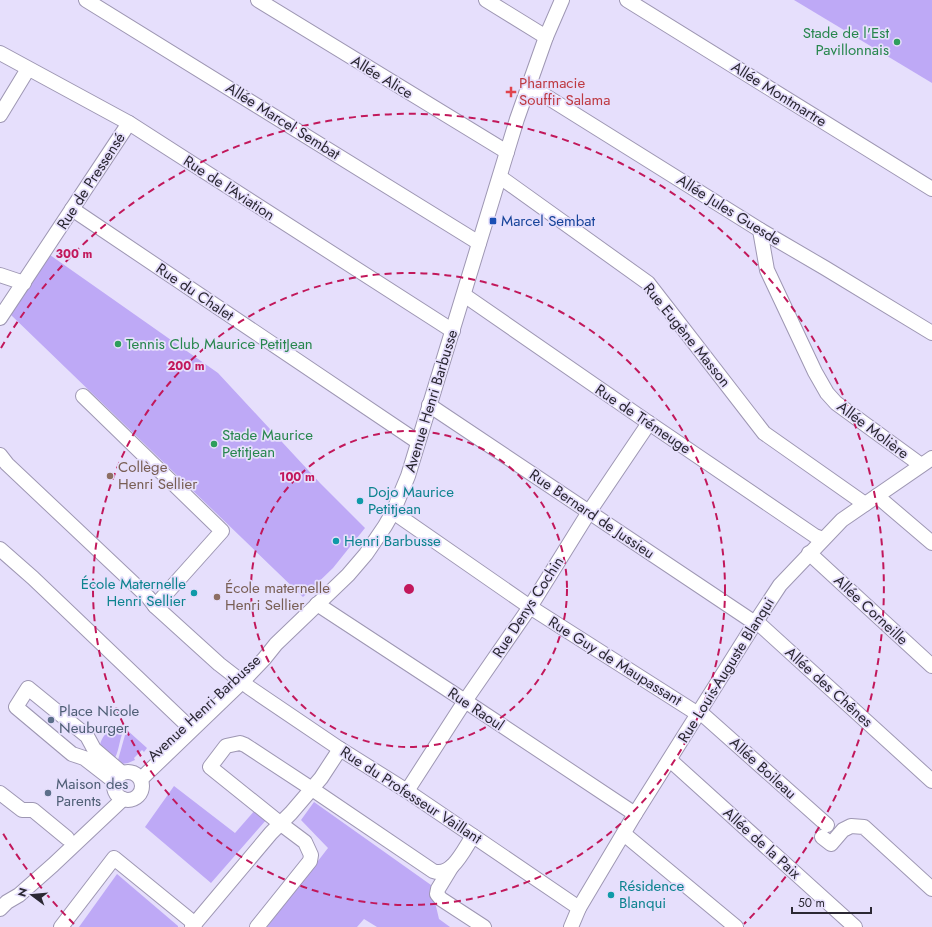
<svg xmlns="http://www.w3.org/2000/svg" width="932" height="927" font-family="Jost,sans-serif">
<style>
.green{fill:#bea9f6}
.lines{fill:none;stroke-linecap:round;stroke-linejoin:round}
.minor-casing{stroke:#9e97b3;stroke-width:16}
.minor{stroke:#fff;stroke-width:14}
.ring{fill:none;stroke:#c2185b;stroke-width:2;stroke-dasharray:7 5}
.leisure-dot{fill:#2e9e5b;stroke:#e6dffc;stroke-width:1.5}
.health-dot{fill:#e0444e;stroke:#e6dffc;stroke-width:1.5}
.transit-dot{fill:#1a4fb4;stroke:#e6dffc;stroke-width:1.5}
.education-dot{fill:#8d6e63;stroke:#e6dffc;stroke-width:1.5}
.culture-dot{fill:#0f9aa8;stroke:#e6dffc;stroke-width:1.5}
.service-dot{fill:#5c6f8a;stroke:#e6dffc;stroke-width:1.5}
.labels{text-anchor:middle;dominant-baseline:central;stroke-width:3.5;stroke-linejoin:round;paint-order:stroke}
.leisure-label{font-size:15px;fill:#27864d;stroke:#e6dffc;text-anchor:start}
.street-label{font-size:15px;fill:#2b2833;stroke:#e6dffc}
.health-label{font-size:15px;fill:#be3a42;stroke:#e6dffc;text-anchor:start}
.transit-label{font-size:15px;fill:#164399;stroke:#e6dffc;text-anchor:start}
.education-label{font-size:15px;fill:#785e54;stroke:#e6dffc;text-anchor:start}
.culture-label{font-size:15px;fill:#0d838f;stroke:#e6dffc;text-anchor:start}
.service-label{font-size:15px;fill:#4e5e75;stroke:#e6dffc;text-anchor:start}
.centre{fill:#c2185b;stroke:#e6dffc;stroke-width:2}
.ring-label{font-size:12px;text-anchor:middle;font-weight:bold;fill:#c2185b;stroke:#e6dffc;stroke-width:3.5;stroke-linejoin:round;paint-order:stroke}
</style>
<rect width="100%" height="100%" fill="#e6dffc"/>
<g class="green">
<path d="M794 0H932V83Z"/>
<path d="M50 255 218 373 320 483 365 528 333 568 303 597 11 315Z"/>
<path d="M116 726H119L125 728C119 738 120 748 115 758L100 746C100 739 109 728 116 726Z"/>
<path d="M128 731 147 748 144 752 142 750 134 758 135 760 128 763 122 764 118 760 125 735Z"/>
<path d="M174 786 235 833 256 809 267 819 211 883 145 827Z"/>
<path d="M314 802 431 885 439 919 450 927H377L364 919 357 927H267L328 848 301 820Z"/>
<path d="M117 874 178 926V927H79Z"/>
</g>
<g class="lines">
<defs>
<g id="minor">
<path d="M86 0 479 243"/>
<path d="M258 0 507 152"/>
<path d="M486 0 546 37"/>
<path d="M627 0 932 189"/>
<path d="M0 53 129 123 453 331"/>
<path d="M528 85 760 230 825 268 932 333"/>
<path d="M0 115 28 69"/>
<path d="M500 177 648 283 764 433 865 504"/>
<path d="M72 209 418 442"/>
<path d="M760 230 767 270 815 372 827 393 836 403 921 465"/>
<path d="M0 275 24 283"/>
<path d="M464 295 649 423 815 536 823 539"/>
<path d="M0 318 129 123"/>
<path d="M83 396 222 531 155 606"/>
<path d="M429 405 755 623"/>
<path d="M0 455 7 464 148 597 155 606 219 664 250 688 340 749 407 791 579 908"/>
<path d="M877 496 932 543"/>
<path d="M393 512 530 607 698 714"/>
<path d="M0 549 33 578 186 724"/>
<path d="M809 553 932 666"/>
<path d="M317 604 465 701 635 814"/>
<path d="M756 621 932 781"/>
<path d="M700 712 827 825"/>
<path d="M670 760 855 927"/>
<circle cx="128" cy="786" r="14"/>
<path d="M141 779 242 682 264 659 276 644 348 575 366 554 385 526 393 512 408 476 517 119 546 37 562 0"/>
<path d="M115 782 84 758 72 754 16 707 28 688 87 736 94 749 122 773"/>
<path d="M407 791 465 701 530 607 589 512 649 423"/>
<path d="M0 793 22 810H33L67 838"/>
<path d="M624 834 736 927"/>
<path d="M822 837 831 844 843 830 851 826 864 827 932 889"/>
<path d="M452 866 438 889 437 894 441 899 484 927"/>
<path d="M0 909 7 902 19 895 53 865 123 799"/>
<path d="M61 927 114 858 195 924"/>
<path d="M192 927 271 833 291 813 321 778 340 749"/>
<path d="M257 927 310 861 311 855 305 842 281 824 210 767 226 746 240 743 245 745 312 789 433 871C452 878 464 849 473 836"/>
<path d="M571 927 579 908 635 814 755 623 780 585 842 520 932 458"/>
</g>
</defs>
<use href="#minor" class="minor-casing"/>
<use href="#minor" class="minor"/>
</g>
<g class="ring">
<circle cx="409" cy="589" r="158"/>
<circle cx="409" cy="589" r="316"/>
<path d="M74 924A474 474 0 0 1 1 830M1 348A474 474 0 1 1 744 924"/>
</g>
<g class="leisure-dot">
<circle cx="897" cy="42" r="4"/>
<circle cx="118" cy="344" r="4"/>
<circle cx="214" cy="444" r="4"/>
</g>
<path class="health-dot" d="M509 86h4v4h4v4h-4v4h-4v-4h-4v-4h4z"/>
<rect class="transit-dot" x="489" y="217" width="8" height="8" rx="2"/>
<g class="education-dot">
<circle cx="110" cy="476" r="4"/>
<circle cx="217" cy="597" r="4"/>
</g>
<g class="culture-dot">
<circle cx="360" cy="501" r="4"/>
<circle cx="336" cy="541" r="4"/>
<circle cx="194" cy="593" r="4"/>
<circle cx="611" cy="895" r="4"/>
</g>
<g class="service-dot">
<circle cx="51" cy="720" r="4"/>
<circle cx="48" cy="793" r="4"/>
</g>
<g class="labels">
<g class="leisure-label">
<text x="889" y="33" text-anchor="end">Stade de l'Est<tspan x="889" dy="17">Pavillonnais</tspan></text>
<text x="126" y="344">Tennis Club Maurice PetitJean</text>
<text x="222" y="435">Stade Maurice<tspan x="222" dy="17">Petitjean</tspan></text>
</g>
<g class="street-label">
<text transform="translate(382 77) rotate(31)">Allée Alice</text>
<text transform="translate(779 94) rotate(32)">Allée Montmartre</text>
<text transform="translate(283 121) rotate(32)">Allée Marcel Sembat</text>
<text transform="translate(91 181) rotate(-57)">Rue de Pressensé</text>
<text transform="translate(229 188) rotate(33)">Rue de l'Aviation</text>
<text transform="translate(729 210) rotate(32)">Allée Jules Guesde</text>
<text transform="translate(195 292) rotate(34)">Rue du Chalet</text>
<text transform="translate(687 335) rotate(51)">Rue Eugène Masson</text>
<text transform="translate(431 401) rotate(-73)">Avenue Henri Barbusse</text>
<text transform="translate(643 419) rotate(34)">Rue de Trémeuge</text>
<text transform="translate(873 430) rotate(37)">Allée Molière</text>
<text transform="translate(592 514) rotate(34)">Rue Bernard de Jussieu</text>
<text transform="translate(528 607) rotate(-57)">Rue Denys Cochin</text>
<text transform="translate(871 610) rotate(43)">Allée Corneille</text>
<text transform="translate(615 661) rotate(32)">Rue Guy de Maupassant</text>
<text transform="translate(726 670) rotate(-58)">Rue Louis-Auguste Blanqui</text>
<text transform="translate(829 687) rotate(42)">Allée des Chênes</text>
<text transform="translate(204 708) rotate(-43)">Avenue Henri Barbusse</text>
<text transform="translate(476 709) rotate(34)">Rue Raoul</text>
<text transform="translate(763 768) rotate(42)">Allée Boileau</text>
<text transform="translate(411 795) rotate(33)">Rue du Professeur Vaillant</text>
<text transform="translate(762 843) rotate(42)">Allée de la Paix</text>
</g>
<g class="health-label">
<text x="519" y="83">Pharmacie<tspan x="519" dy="17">Souffir Salama</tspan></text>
</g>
<g class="transit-label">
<text x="501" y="221">Marcel Sembat</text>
</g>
<g class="education-label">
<text x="118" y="467">Collège<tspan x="118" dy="17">Henri Sellier</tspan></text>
<text x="225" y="588">École maternelle<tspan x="225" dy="17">Henri Sellier</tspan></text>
</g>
<g class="culture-label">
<text x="368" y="492">Dojo Maurice<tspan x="368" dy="17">Petitjean</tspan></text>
<text x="344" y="541">Henri Barbusse</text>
<text x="186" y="584" text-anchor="end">École Maternelle<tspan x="186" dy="17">Henri Sellier</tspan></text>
<text x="619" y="886">Résidence<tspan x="619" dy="17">Blanqui</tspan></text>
</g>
<g class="service-label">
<text x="59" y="711">Place Nicole<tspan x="59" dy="17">Neuburger</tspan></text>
<text x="56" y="784">Maison des<tspan x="56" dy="17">Parents</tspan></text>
</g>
</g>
<circle cx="409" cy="589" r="6" class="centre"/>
<g class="ring-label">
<text x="74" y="258">300 m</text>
<text x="186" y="370">200 m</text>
<text x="297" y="481">100 m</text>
</g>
<g transform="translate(32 895) rotate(286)" stroke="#e6dffc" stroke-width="3" paint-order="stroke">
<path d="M0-3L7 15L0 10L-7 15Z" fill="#2b2833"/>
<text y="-6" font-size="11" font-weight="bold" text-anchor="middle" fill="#2b2833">N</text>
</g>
<path d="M792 907v6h79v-6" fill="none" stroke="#2b2833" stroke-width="2"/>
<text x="798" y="907" font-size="12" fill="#2b2833" stroke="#e6dffc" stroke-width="3" paint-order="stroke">50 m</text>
</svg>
